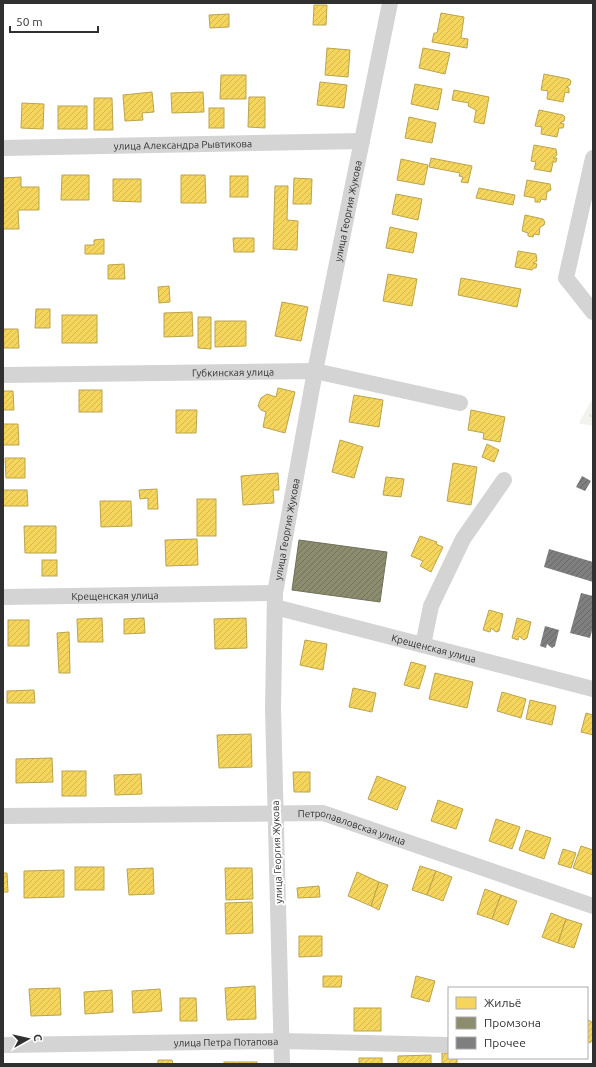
<svg xmlns="http://www.w3.org/2000/svg" width="596" height="1067" font-family="Ubuntu,sans-serif">
<style>
.grass{fill:url(#grass-tufts)}
.homes{fill:url(#homes-hatch);stroke:#bba44f}
.industry{fill:url(#industry-hatch);stroke:#70705b}
.building{fill:url(#building-hatch)}
.lines{fill:none;stroke-linecap:round;stroke-linejoin:round}
.minor{stroke:#d4d4d4;stroke-width:16}
.labels{text-anchor:middle;dominant-baseline:central;stroke-width:4;stroke-linejoin:round;paint-order:stroke}
.street-label{font-size:10px;fill:#303030;stroke:#fff}
</style>
<defs>
<pattern id="grass-tufts" width="24" height="20" patternUnits="userSpaceOnUse"><rect width="24" height="20" fill="#f1f3ec"/><path d="M3 7l-1-3M5 7V3M7 7l1-3M15 17l-1-3M17 17v-4M19 17l1-3" fill="none" stroke="#cfd1cb"/></pattern>
<pattern id="homes-hatch" width="6" height="6" patternUnits="userSpaceOnUse"><rect width="6" height="6" fill="#f6d55c"/><path d="M-1 1l2-2M0 6l6-6M5 7l2-2" fill="none" stroke="#d3b750"/></pattern>
<pattern id="industry-hatch" width="6" height="6" patternUnits="userSpaceOnUse"><rect width="6" height="6" fill="#8c8c6e"/><path d="M-1 1l2-2M0 6l6-6M5 7l2-2" fill="none" stroke="#73735b"/></pattern>
<pattern id="building-hatch" width="6" height="6" patternUnits="userSpaceOnUse"><rect width="6" height="6" fill="#7f7f7f"/><path d="M-1 1l2-2M0 6l6-6M5 7l2-2" fill="none" stroke="#686868"/></pattern>
</defs>
<rect width="100%" height="100%" fill="#fff"/>
<path class="grass" d="M593 398V426L579 423Z"/>
<g class="homes">
<path d="M314 5H327L326 25H313Z"/>
<path d="M441 13 464 17 461 38 468 39 467 48 432 42 434 33H437Z"/>
<path d="M229 14V27L210 28 209 15Z"/>
<path d="M327 48 350 50 348 77 325 75Z"/>
<path d="M423 48 450 53 445 74 419 68Z"/>
<path d="M544 74 569 79 571 81 570 85 566 87 569 88V93L565 92 563 102 547 99 548 91 541 90Z"/>
<path d="M221 75H246V99H220Z"/>
<path d="M320 82 347 85 344 108 317 105Z"/>
<path d="M415 84 442 89 438 110 411 104Z"/>
<path d="M454 90 489 97 484 124 474 122 476 110 468 106 469 103 452 100Z"/>
<path d="M152 92 154 112 142 113 143 120 125 121 123 95Z"/>
<path d="M203 92 204 112 172 113 171 93Z"/>
<path d="M249 97H265V128L248 127Z"/>
<path d="M94 98H112L113 130H94Z"/>
<path d="M22 103 44 104 43 129 21 128Z"/>
<rect x="58" y="106" width="29" height="23"/>
<rect x="209" y="108" width="15" height="20"/>
<path d="M539 110 563 115 565 117 564 121 560 123 564 124 563 128H559L557 137 541 134 542 127 535 126Z"/>
<path d="M409 117 436 123 432 143 405 138Z"/>
<path d="M534 145 556 149 557 155 553 158H557L556 162H553L551 172 534 169 536 162 531 161Z"/>
<path d="M431 158 472 166 468 183 461 182 463 177 459 176 460 173 429 167Z"/>
<path d="M401 159 428 165 424 185 397 180Z"/>
<path d="M62 175H89V200H61Z"/>
<path d="M181 175H205L206 203H181Z"/>
<rect x="230" y="176" width="18" height="21"/>
<path d="M21 177V187H39V210H18L19 229H3V178Z"/>
<path d="M294 178 312 179 311 204H293Z"/>
<path d="M113 179H141V202L113 201Z"/>
<path d="M527 180 550 184 551 190 547 192 546 200 541 199 540 202H535V198L524 196Z"/>
<path d="M275 186H288L287 220 298 221 297 250 273 249Z"/>
<path d="M479 188 515 195 513 205 476 198Z"/>
<path d="M396 194 422 199 418 220 392 214Z"/>
<path d="M525 215 543 219 545 222 544 225 540 227 539 235 534 234 533 237 528 236V233L522 231Z"/>
<path d="M390 227 417 233 413 253 386 248Z"/>
<path d="M233 238H254V252H234Z"/>
<path d="M104 239V254H85V245H94V240Z"/>
<path d="M518 251 536 254 537 261 533 263 537 264 536 268H533L532 270 515 267Z"/>
<path d="M124 264 125 279H108V265Z"/>
<path d="M388 274 417 279 412 306 383 301Z"/>
<path d="M461 278 521 289 517 307 458 295Z"/>
<path d="M169 286 170 302 159 303 158 287Z"/>
<path d="M282 302 308 307 301 341 275 336Z"/>
<path d="M36 309H50V328H35Z"/>
<path d="M192 312 193 336 164 337V313Z"/>
<rect x="62" y="315" width="35" height="28"/>
<path d="M198 317H211V349L198 348Z"/>
<path d="M215 321H246V346L215 347Z"/>
<path d="M3 329H18L19 348H4Z"/>
<path d="M278 388 295 392 285 433 263 427 266 412 261 410 258 406 261 398 267 394 276 397Z"/>
<rect x="79" y="390" width="23" height="22"/>
<path d="M3 391H13L14 410H3Z"/>
<path d="M354 395 383 400 379 427 349 422Z"/>
<path d="M176 410H197L196 433H176Z"/>
<path d="M471 410 505 417 500 442 483 439 484 433 468 430Z"/>
<path d="M3 424H18L19 445H3Z"/>
<path d="M340 440 363 447 354 478 332 472Z"/>
<path d="M487 444 499 450 494 462 482 457Z"/>
<path d="M5 458H25V478H6Z"/>
<path d="M453 463 477 467 471 505 447 501Z"/>
<path d="M278 473 279 490H273L274 503 243 505 241 476Z"/>
<path d="M386 477 404 479 401 497 383 495Z"/>
<path d="M157 489 158 509H148V498L140 499 139 490Z"/>
<path d="M3 490H27L28 506H3Z"/>
<rect x="197" y="499" width="19" height="37"/>
<path d="M100 501H131L132 526 101 527Z"/>
<path d="M24 526H56V553H25Z"/>
<path d="M420 536 437 542 436 544 443 547 431 572 420 566 423 561 411 556Z"/>
<path d="M197 539 198 565 166 566 165 540Z"/>
<rect x="42" y="560" width="15" height="16"/>
<path d="M489 610 503 614 499 631 496 632 491 628 490 632 483 630Z"/>
<path d="M102 618 103 642H78L77 619Z"/>
<path d="M144 618 145 633 124 634V619Z"/>
<path d="M246 618 247 648 215 649 214 619Z"/>
<path d="M517 618 531 622 527 638 524 640 519 636 518 640 512 638Z"/>
<rect x="8" y="620" width="21" height="26"/>
<path d="M69 632 70 673H59L57 633Z"/>
<path d="M305 640 327 644 323 670 300 665Z"/>
<path d="M411 662 426 666 419 689 404 685Z"/>
<path d="M435 673 473 682 467 708 429 699Z"/>
<path d="M353 688 376 693 372 712 349 707Z"/>
<path d="M34 690 35 703H7V691Z"/>
<path d="M502 692 526 699 521 718 497 711Z"/>
<path d="M530 700 556 706 552 725 526 719Z"/>
<path d="M586 713 593 715V735L581 732Z"/>
<path d="M251 734 252 767 219 768 217 735Z"/>
<path d="M52 758 53 782 16 783V759Z"/>
<rect x="62" y="771" width="24" height="25"/>
<path d="M293 772H310V792H294Z"/>
<path d="M141 774 142 794 115 795 114 775Z"/>
<path d="M377 776 406 787 397 810 368 799Z"/>
<path d="M438 800 463 809 456 829 431 821Z"/>
<path d="M496 819 520 827 512 849 489 841Z"/>
<path d="M526 830 551 838 544 859 519 850Z"/>
<path d="M581 846 593 850V875L573 868Z"/>
<path d="M563 849 576 853 571 868 558 864Z"/>
<path d="M420 866 436 871 427 895 412 890Z"/>
<rect x="75" y="867" width="29" height="23"/>
<path d="M153 868 154 894 129 895 127 869Z"/>
<path d="M225 868H252L253 899 226 900Z"/>
<path d="M64 870V897L24 898V871Z"/>
<path d="M436 871 452 877 443 901 427 895Z"/>
<path d="M357 872 379 882 371 906 348 896Z"/>
<path d="M3 873H7L8 892H3Z"/>
<path d="M379 882 388 885 379 910 371 906Z"/>
<path d="M319 886 320 897 298 898 297 888Z"/>
<path d="M485 889 501 895 492 919 477 914Z"/>
<path d="M501 895 517 901 508 925 492 919Z"/>
<path d="M252 902 253 933 226 934 225 903Z"/>
<path d="M551 913 566 919 558 943 542 937Z"/>
<path d="M566 919 582 924 574 948 558 943Z"/>
<path d="M299 936H322V956L299 957Z"/>
<path d="M323 976H342L341 987H323Z"/>
<path d="M416 976 435 981 429 1002 411 997Z"/>
<path d="M255 986 256 1019 227 1020 225 988Z"/>
<path d="M60 988 61 1015 31 1016 29 989Z"/>
<path d="M160 989 162 1011 133 1013 132 991Z"/>
<path d="M112 990 113 1012 85 1014 84 992Z"/>
<path d="M180 998H196L197 1021H180Z"/>
<rect x="354" y="1008" width="27" height="23"/>
<path d="M587 1019 593 1023V1039L590 1043 587 1041Z"/>
<path d="M442 1053H449V1058H457V1064H442Z"/>
<path d="M431 1055V1064H398V1056Z"/>
<rect x="359" y="1058" width="23" height="6"/>
<path d="M158 1060H172L173 1064H158Z"/>
<rect x="224" y="1062" width="33" height="2"/>
</g>
<path class="industry" d="M299 540 387 552 380 602 292 590Z"/>
<g class="building">
<path d="M582 476 591 481 585 491 576 487Z"/>
<path d="M549 549 593 562V582L544 567Z"/>
<path d="M581 593 593 596V627L590 638 570 633Z"/>
<path d="M545 626 559 630 555 646 552 648 547 644 546 648 540 646Z"/>
</g>
<g class="lines">
<g class="minor">
<path id="s1" d="M3 148 362 141"/>
<path d="M593 158 566 278 593 312"/>
<path id="s2" d="M3 375 315 371 460 403"/>
<path id="s3" d="M3 597 275 593"/>
<path id="s4" d="M275 607 593 689"/>
<path d="M423 645 431 606 463 539 504 480"/>
<path id="s5" d="M3 816 323 813 593 906"/>
<path id="s6" d="M3 1045 282 1041 449 1045"/>
<path id="s7" d="M282 1064 273 708 275 593 315 371 390 3"/>
</g>
</g>
<g class="labels">
<g class="street-label">
<text stroke="none"><textPath href="#s1" startOffset="180">улица Александра Рывтикова</textPath></text>
<text stroke="none"><textPath href="#s7" startOffset="860">улица Георгия Жукова</textPath></text>
<text stroke="none"><textPath href="#s2" startOffset="230">Губкинская улица</textPath></text>
<text stroke="none"><textPath href="#s7" startOffset="536">улица Георгия Жукова</textPath></text>
<text stroke="none"><textPath href="#s3" startOffset="112">Крещенская улица</textPath></text>
<text stroke="none"><textPath href="#s4" startOffset="164">Крещенская улица</textPath></text>
<text stroke="none"><textPath href="#s5" startOffset="351">Петропавловская улица</textPath></text>
<text transform="translate(277 852) rotate(-92)">улица Георгия Жукова</text>
<text stroke="none"><textPath href="#s6" startOffset="223">улица Петра Потапова</textPath></text>
</g>
</g>
<rect width="596" height="1067" fill="none" stroke="#303030" stroke-width="8"/>
<rect x="448" y="987" width="140" height="72" fill="#ffffff" stroke="#acacac"/>
<rect x="456" y="997" width="20" height="12" fill="#f6d55c" stroke="#acacac"/>
<text x="484" y="1007" font-size="12" fill="#303030">Жильё</text>
<rect x="456" y="1017" width="20" height="12" fill="#8c8c6e" stroke="#acacac"/>
<text x="484" y="1027" font-size="12" fill="#303030">Промзона</text>
<rect x="456" y="1037" width="20" height="12" fill="#7f7f7f" stroke="#acacac"/>
<text x="484" y="1047" font-size="12" fill="#303030">Прочее</text>
<g transform="translate(28 1039) rotate(82)" stroke="#ffffff" stroke-width="3" paint-order="stroke">
<path d="M0-3L7 15L0 10L-7 15Z" fill="#303030"/>
<text y="-6" font-size="11" font-weight="bold" text-anchor="middle" fill="#303030">С</text>
</g>
<path d="M10 26v6h88v-6" fill="none" stroke="#303030" stroke-width="2"/>
<text x="16" y="26" font-size="12" fill="#303030" stroke="#ffffff" stroke-width="3" paint-order="stroke">50 m</text>
</svg>
